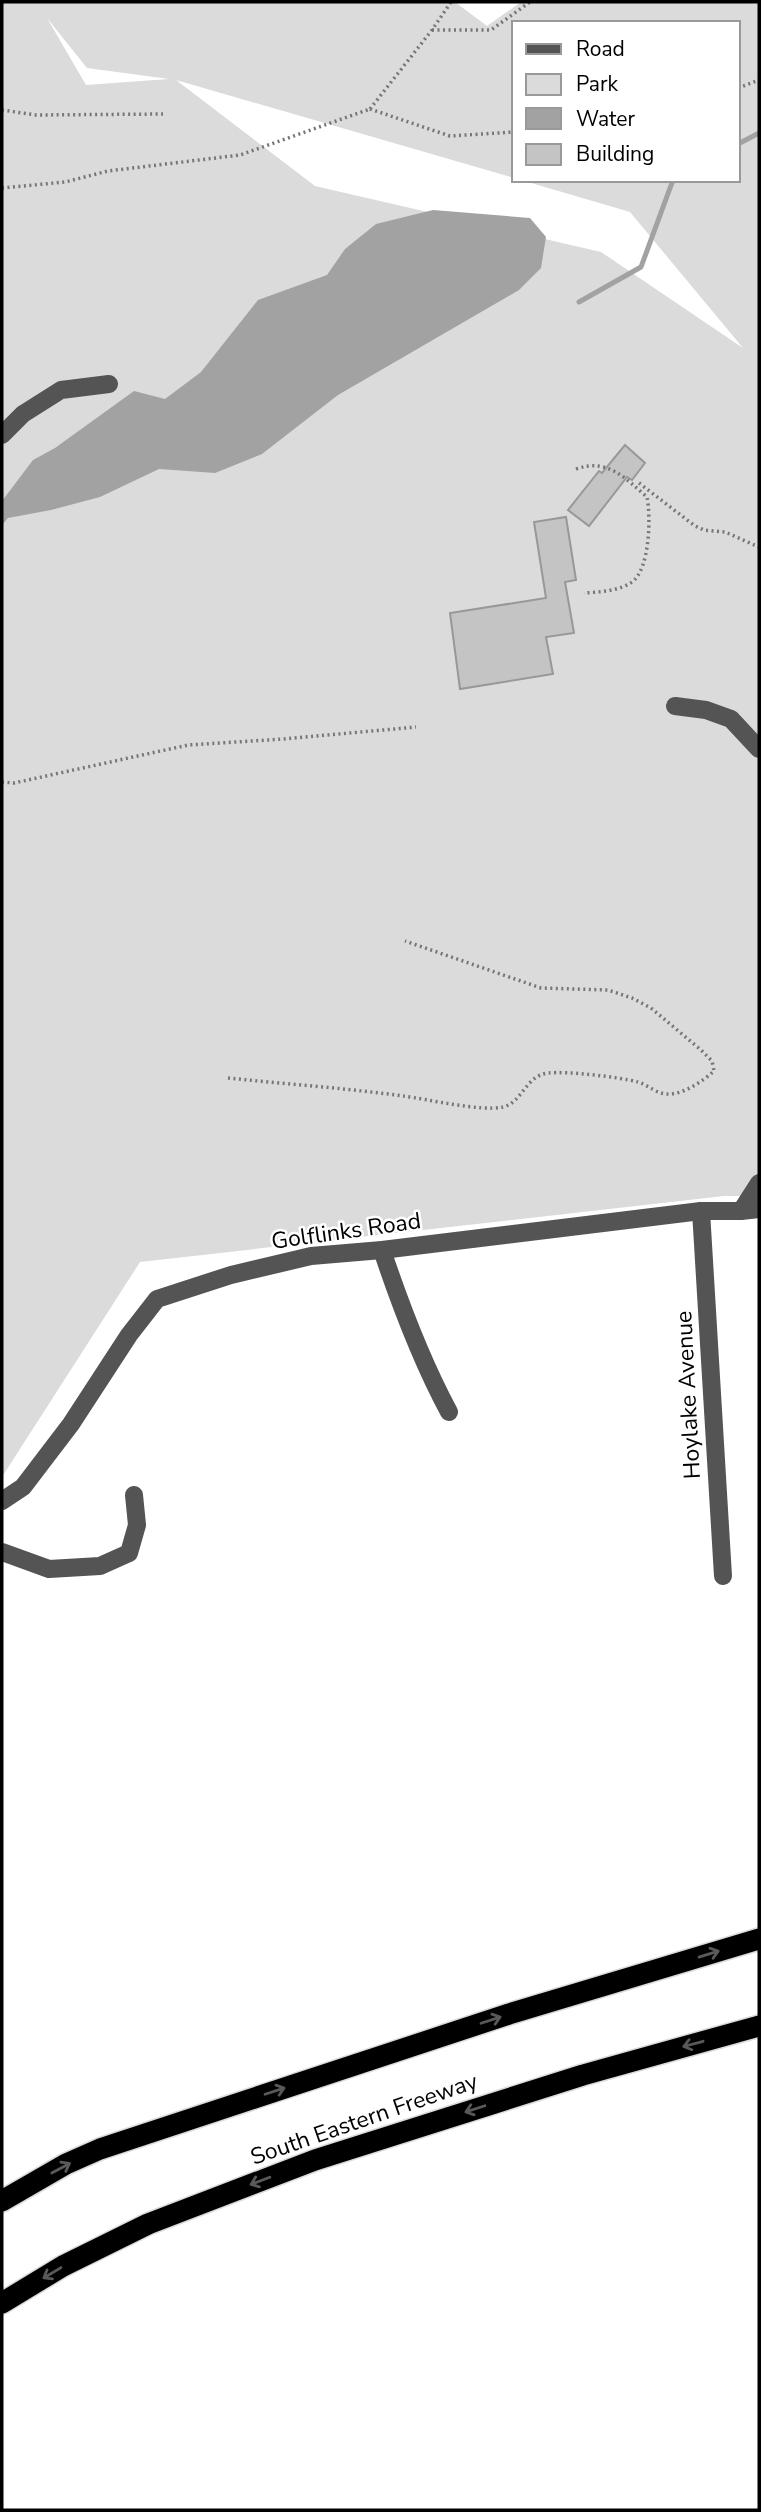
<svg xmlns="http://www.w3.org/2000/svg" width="761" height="2512" font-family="'Nunito Sans',sans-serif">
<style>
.green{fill:#dbdbdb;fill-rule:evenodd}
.water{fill:#a2a2a2}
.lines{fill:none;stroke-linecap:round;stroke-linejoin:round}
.stream{stroke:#a2a2a2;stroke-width:5}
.building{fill:#c4c4c4;stroke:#989898;stroke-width:2}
.highway-casing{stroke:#dbdbdb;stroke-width:24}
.path{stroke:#767676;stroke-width:3.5;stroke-dasharray:2 3.5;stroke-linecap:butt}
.minor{stroke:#545454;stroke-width:18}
.highway{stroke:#000;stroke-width:21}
.oneway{stroke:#595959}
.labels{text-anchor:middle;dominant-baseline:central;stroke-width:5;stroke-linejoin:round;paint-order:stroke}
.street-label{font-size:23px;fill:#000;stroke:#fff}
</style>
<rect width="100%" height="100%" fill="#fff"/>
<path class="green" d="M2 2H455L487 26 521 2H759V1196H724L140 1262 2 1477ZM47 18 87 68 169 79 86 85ZM514 23H738V180H521L630 212 743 348 601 252 315 186 176 80 514 178Z"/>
<path class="water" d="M433 210 530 218 546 237 541 268 519 290 338 395 262 454 215 473 159 469 100 497 51 510 8 518 2 525V501L33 460 55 448 134 391 165 399 201 372 258 300 327 275 345 249 376 224Z"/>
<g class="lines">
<g class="stream">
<path d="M738 144 759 133"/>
<path d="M579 302 641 267 673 180"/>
</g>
</g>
<g class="building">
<path d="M625 445 645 463 632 480 627 477 589 526 568 510 599 471 602 473Z"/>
<path d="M566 517 576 580 565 582 574 633 546 637 553 674 460 689 450 613 546 598 534 522Z"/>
</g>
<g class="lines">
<defs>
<g id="highway">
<path d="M2 2201 66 2164 100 2149 509 2014 759 1939"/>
<path d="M2 2303 63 2266 148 2224 315 2160 583 2075 759 2026"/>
</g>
</defs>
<use href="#highway" class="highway-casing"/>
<g class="path">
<path d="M432 30H491L530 2"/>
<path d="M738 88 759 80"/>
<path d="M370 109 450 136 514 132"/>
<path d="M370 109 432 30 451 2"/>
<path d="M2 110 36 115 163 114"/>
<path d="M2 188 65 182 108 171 240 155 370 109"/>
<path d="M576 469C607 458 624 477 647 497 651 516 650 569 632 582 619 591 599 592 584 593"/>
<path d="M639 483 695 526 704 530 725 532 759 547"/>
<path d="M2 782 14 783 188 745 284 739 416 727"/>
<path d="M228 1078C286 1084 345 1088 403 1096 428 1099 480 1112 503 1107 523 1102 525 1076 548 1073 568 1071 619 1077 638 1082 648 1085 657 1094 667 1094 683 1095 703 1081 714 1071L712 1061 701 1050 651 1008 632 998 608 990 541 988 405 941"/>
</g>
<g class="minor">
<path d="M2 435 23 414 61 390 109 384"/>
<path d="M675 706 706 710 731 719 759 749"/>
<path d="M701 1211 723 1576"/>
<path d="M741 1211 759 1183"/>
<path d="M382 1250C401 1307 421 1360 449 1412"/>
<path d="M2 1501 23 1487 71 1424 129 1335 157 1299 231 1275 311 1256 382 1250 701 1211H741L759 1209"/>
<path d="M2 1552 49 1569 100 1566 129 1553 137 1525 134 1495"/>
</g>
<use href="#highway" class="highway"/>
</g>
<defs><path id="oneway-shaft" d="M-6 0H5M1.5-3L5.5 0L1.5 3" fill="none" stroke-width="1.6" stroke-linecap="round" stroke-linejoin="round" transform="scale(1.75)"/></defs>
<g class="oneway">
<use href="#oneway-shaft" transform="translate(709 1954) rotate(-17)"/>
<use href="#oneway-shaft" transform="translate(491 2020) rotate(-18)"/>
<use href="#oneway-shaft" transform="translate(693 2044) rotate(165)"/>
<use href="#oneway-shaft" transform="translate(275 2091) rotate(-18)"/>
<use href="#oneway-shaft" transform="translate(475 2109) rotate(162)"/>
<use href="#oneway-shaft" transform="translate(61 2168) rotate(-28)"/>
<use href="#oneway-shaft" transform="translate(260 2181) rotate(159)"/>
<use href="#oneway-shaft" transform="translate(52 2273) rotate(149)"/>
</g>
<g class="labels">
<g class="street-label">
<text transform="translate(346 1231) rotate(-8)">Golflinks Road</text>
<text transform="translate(688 1395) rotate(-93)">Hoylake Avenue</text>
<text transform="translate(364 2119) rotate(-19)">South Eastern Freeway</text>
</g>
</g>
<rect width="761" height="2512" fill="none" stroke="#000000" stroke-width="7"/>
<rect x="512" y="21" width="228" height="161" fill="#ffffff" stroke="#999999" stroke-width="2"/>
<rect x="526" y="44" width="35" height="10" fill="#545454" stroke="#999999" stroke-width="2"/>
<text x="576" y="56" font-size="21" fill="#000000">Road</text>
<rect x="526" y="74" width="35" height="21" fill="#dbdbdb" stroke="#999999" stroke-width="2"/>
<text x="576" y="91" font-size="21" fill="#000000">Park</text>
<rect x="526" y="108" width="35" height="21" fill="#a2a2a2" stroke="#999999" stroke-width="2"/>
<text x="576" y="126" font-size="21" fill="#000000">Water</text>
<rect x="526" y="144" width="35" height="21" fill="#c4c4c4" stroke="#999999" stroke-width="2"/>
<text x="576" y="161" font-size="21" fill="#000000">Building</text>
</svg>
